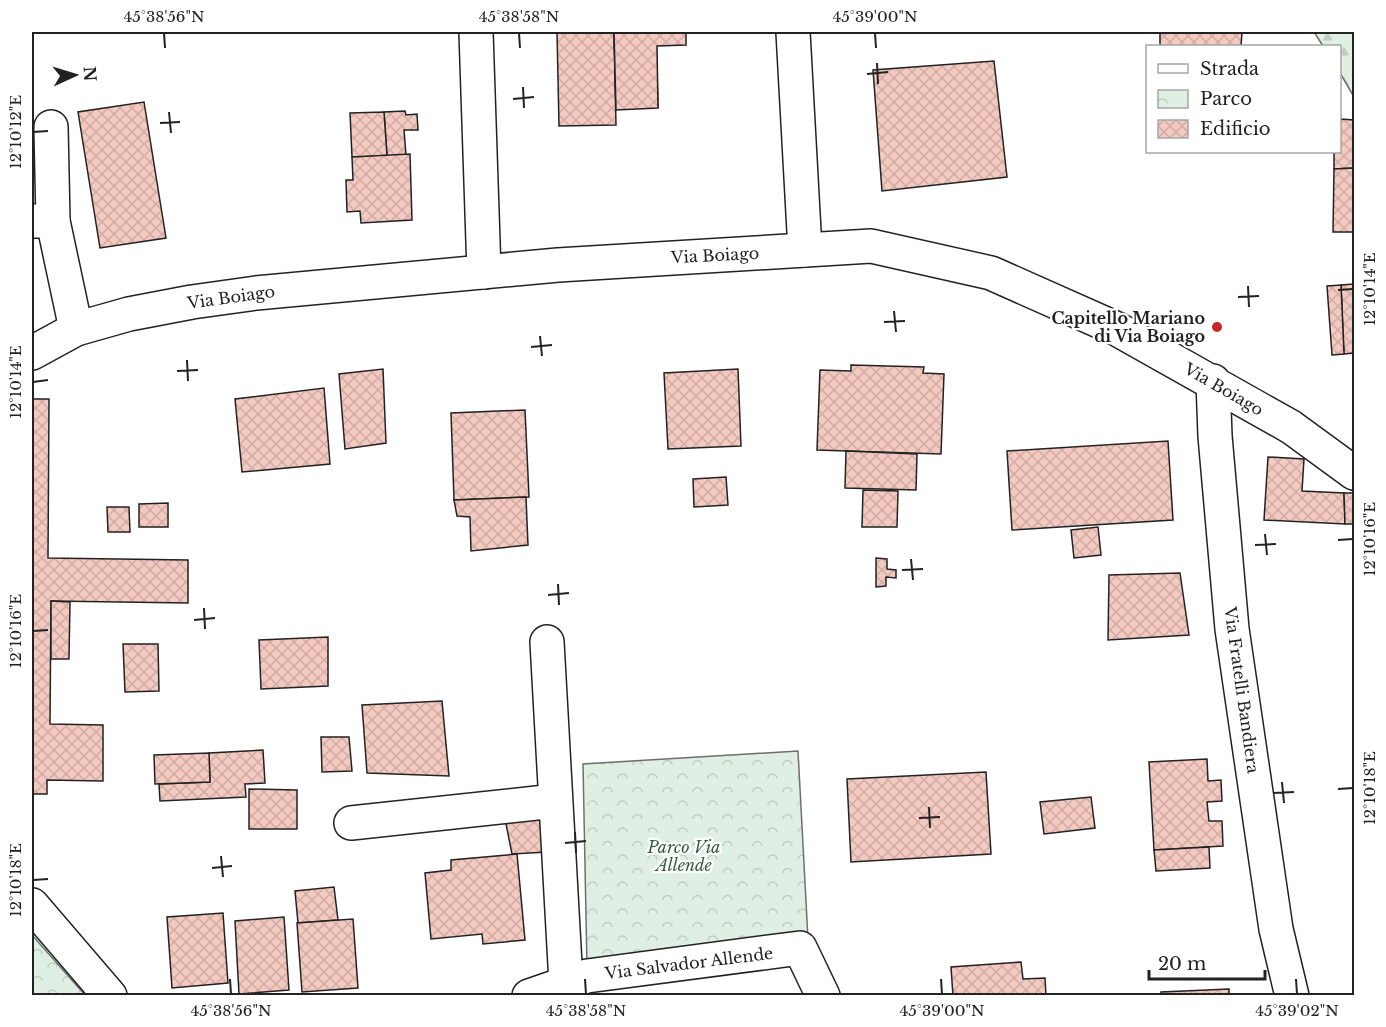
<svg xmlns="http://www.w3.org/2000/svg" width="1386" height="1027" font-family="'Libre Baskerville',serif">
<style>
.forest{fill:url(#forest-firs);stroke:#6f6f6f;stroke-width:1.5}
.park{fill:url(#park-crowns);stroke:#6f6f6f;stroke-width:1.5}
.building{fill:url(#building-cross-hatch);stroke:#222;stroke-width:1.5}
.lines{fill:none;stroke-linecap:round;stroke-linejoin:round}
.minor-casing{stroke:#222;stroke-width:36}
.minor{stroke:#fff;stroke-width:33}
.ticks{fill:none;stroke:#222;stroke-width:2}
.poi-dot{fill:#c62828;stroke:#fff;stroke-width:2}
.labels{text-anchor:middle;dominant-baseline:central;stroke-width:4.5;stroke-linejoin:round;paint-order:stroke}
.street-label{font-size:16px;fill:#222;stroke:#fff}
.poi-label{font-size:16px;font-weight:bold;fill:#222;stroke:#fff;text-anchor:end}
.park-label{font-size:16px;font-style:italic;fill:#2f5e38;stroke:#fff}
.neatline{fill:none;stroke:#222;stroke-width:2}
.ticks-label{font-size:15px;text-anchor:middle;fill:#222}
</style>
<defs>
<pattern id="forest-firs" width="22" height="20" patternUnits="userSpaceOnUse" patternTransform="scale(1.5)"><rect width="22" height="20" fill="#e0efe3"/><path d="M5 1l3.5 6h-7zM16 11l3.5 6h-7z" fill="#c0cdc2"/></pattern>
<pattern id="park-crowns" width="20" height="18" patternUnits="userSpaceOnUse" patternTransform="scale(1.5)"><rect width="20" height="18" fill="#e0efe3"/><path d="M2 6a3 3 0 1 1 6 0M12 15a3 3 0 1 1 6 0" fill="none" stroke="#c0cdc2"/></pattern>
<pattern id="building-cross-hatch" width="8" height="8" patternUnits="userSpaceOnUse" patternTransform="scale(1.5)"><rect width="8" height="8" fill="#f3c9c0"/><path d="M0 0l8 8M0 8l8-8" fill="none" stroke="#d0aca5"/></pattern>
</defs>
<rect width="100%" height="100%" fill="#fff"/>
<path class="forest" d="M1314 32H1354V97L1340 73V46H1323Z"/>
<g class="park">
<path d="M798 751 808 939 587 967 583 764Z"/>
<path d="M32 935 85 995H32Z"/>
</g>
<g class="building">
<path d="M557 32H614L616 125 559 126Z"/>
<path d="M614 32H656L658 107 616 108Z"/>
<path d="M614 32H686V45L657 46 658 108 616 110Z"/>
<path d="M1160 32H1242L1241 46H1160Z"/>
<path d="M994 61 1007 177 882 191 873 70Z"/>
<path d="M144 102 166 238 100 248 78 112Z"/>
<path d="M405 111 406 115 417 114 418 130H404L406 155 387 156 384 112Z"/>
<path d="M384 112 387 156 352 157 350 113Z"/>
<path d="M1340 119 1354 120V168L1334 169V152H1340Z"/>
<path d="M410 154 412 220 361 223 360 211 347 212 346 180H353L352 157Z"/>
<path d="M1354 168V232H1333L1334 169Z"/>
<path d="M1354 284V353L1344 354 1341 285Z"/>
<path d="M1341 285 1344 354 1332 355 1327 286Z"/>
<path d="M851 365 924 367 923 373 944 374 941 454 817 450 820 370 851 371Z"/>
<path d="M383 369 386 443 345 449 339 374Z"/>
<path d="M738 369 741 446 668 449 664 373Z"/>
<path d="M324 388 330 464 242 472 235 399Z"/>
<path d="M32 399H49L48 558 188 560V603L51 601 50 724 103 725V781L47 780V794H32Z"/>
<path d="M525 410 529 497 454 500 451 413Z"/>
<path d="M1168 441 1173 520 1012 530 1007 451Z"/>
<path d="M846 451 917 454 916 490 845 488Z"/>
<path d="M1268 457 1304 459 1302 491 1344 493 1345 524 1264 520Z"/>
<path d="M726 477 728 505 694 507 693 479Z"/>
<path d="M863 490 898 491 897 527H862Z"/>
<path d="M1344 493H1354V524H1345Z"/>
<path d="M526 497 528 545 471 551 470 517 457 516 454 500Z"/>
<path d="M168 503V527H139V504Z"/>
<path d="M107 507H129L130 532H108Z"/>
<path d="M1098 527 1101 555 1074 558 1071 530Z"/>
<path d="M876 558 887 559V569L896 570V578L886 577V586L876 587Z"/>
<path d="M1180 573 1189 635 1108 640 1109 575Z"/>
<path d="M51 601 70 602 69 659H51Z"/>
<path d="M328 637V686L261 689 259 640Z"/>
<path d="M123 644H158L159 691 125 692Z"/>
<path d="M442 701 449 776 367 773 362 705Z"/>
<path d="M321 737H349L352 771 322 772Z"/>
<path d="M263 750 265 783 245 784 246 797 160 801 159 784 210 782 209 753Z"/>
<path d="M209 753 210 782 155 784 154 755Z"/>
<path d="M1207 759 1208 781 1221 780 1222 801 1207 802 1209 821H1222L1223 846 1154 850 1149 762Z"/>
<path d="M986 772 991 854 851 862 847 779Z"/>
<path d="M249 789 297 790V829H249Z"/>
<path d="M1091 797 1095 828 1044 834 1040 802Z"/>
<path d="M544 814 547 852 512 854 505 819Z"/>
<path d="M1209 847 1210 868 1156 871 1154 850Z"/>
<path d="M517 854 525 940 483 944 482 934 431 939 425 873 451 870V860Z"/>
<path d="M334 887 338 920 298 923 295 891Z"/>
<path d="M223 913 228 983 172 988 167 917Z"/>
<path d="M284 917 289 990 239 994 235 921Z"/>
<path d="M353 919 358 988 302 992 297 923Z"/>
<path d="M1021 962 1023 979 1045 978 1046 996H953L951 967Z"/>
<path d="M1229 989V996H1161V992Z"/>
</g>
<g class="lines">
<defs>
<g id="minor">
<path d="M476 32 484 272"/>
<path d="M793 32 805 250"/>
<path d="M51 127 53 221"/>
<path d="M32 221H53L76 329"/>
<path d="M32 353 76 329 129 314 192 302 256 293 558 265 871 246 991 273 1117 329 1291 427 1354 473"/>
<path d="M1213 381 1215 436 1232 629 1276 929 1292 996"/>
<path d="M547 642 566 983"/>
<path d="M351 823 555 801"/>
<path d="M32 905 110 996"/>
<path d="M529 996 587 976 800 948 823 996"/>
</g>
</defs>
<use href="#minor" class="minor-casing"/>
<use href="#minor" class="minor"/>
</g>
<path class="ticks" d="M164 33 165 48M519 33 520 48M875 33 876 48M877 63 878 84M867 74 888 72M523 87 524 108M513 99 534 97M169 112 171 133M160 123 180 122M33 132 48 131M1248 286 1249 307M1338 290 1353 289M1238 297 1259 296M894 311 896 332M884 322 905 321M540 336 542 356M531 347 552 345M187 360 188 381M177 371 198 370M33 382 48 380M1265 534 1267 555M1338 540 1353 539M1255 545 1276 544M911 559 913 580M902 570 923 569M558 584 559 605M548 595 569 593M204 608 205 629M194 620 215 618M33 631 48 630M1282 782 1284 803M1338 789 1353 788M1273 793 1294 792M929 807 930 828M919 818 940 817M575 832 576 853M565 843 586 841M221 856 223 877M212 868 232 866M33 880 48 879M230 979 231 994M585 979 586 994M941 979 942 994M1296 979 1297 994"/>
<circle class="poi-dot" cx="1217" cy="327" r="6"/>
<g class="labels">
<g class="street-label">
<text transform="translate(715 255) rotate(-3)">Via Boiago</text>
<text transform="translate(231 297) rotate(-8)">Via Boiago</text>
<text transform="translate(1224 389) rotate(30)">Via Boiago</text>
<text transform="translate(1242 690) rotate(82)">Via Fratelli Bandiera</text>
<text transform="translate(689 963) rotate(-7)">Via Salvador Allende</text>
</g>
<g class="poi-label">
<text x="1205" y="318">Capitello Mariano<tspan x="1205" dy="18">di Via Boiago</tspan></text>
</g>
<g class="park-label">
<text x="684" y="847">Parco Via<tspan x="684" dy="18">Allende</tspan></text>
</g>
</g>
<rect width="1386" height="1027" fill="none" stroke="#ffffff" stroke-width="66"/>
<rect x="1146" y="45" width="195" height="108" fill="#ffffff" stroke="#a7a7a7" stroke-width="1.5"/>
<rect x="1158" y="64" width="30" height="9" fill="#ffffff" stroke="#a7a7a7" stroke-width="1.5"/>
<text x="1200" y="75" font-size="18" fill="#222222">Strada</text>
<rect x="1158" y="90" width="30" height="18" fill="url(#park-crowns)" stroke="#a7a7a7" stroke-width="1.5"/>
<text x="1200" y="105" font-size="18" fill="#222222">Parco</text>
<rect x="1158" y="120" width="30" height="18" fill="url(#building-cross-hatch)" stroke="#a7a7a7" stroke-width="1.5"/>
<text x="1200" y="135" font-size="18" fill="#222222">Edificio</text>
<g transform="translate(75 75) rotate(86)" stroke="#ffffff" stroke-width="4.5" paint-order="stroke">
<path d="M0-4.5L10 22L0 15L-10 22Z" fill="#222222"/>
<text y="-9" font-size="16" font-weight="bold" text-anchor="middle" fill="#222222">N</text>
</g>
<path d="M1149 970v9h116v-9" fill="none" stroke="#222222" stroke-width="3"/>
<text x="1158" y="970" font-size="18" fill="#222222" stroke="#ffffff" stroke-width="4.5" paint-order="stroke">20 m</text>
<rect x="33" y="33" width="1320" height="961" class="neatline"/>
<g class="ticks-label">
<text x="164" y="22">45°38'56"N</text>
<text x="519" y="22">45°38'58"N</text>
<text x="875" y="22">45°39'00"N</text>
<text transform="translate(16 132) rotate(-90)" y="5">12°10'12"E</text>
<text transform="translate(1370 289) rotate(-90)" y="5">12°10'14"E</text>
<text transform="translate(16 382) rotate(-90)" y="5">12°10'14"E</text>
<text transform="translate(1370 539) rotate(-90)" y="5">12°10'16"E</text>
<text transform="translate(16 631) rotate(-90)" y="5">12°10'16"E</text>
<text transform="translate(1370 788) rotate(-90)" y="5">12°10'18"E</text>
<text transform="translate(16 880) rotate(-90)" y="5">12°10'18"E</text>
<text x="231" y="1016">45°38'56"N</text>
<text x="586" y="1016">45°38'58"N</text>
<text x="942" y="1016">45°39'00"N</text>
<text x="1297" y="1016">45°39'02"N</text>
</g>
</svg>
